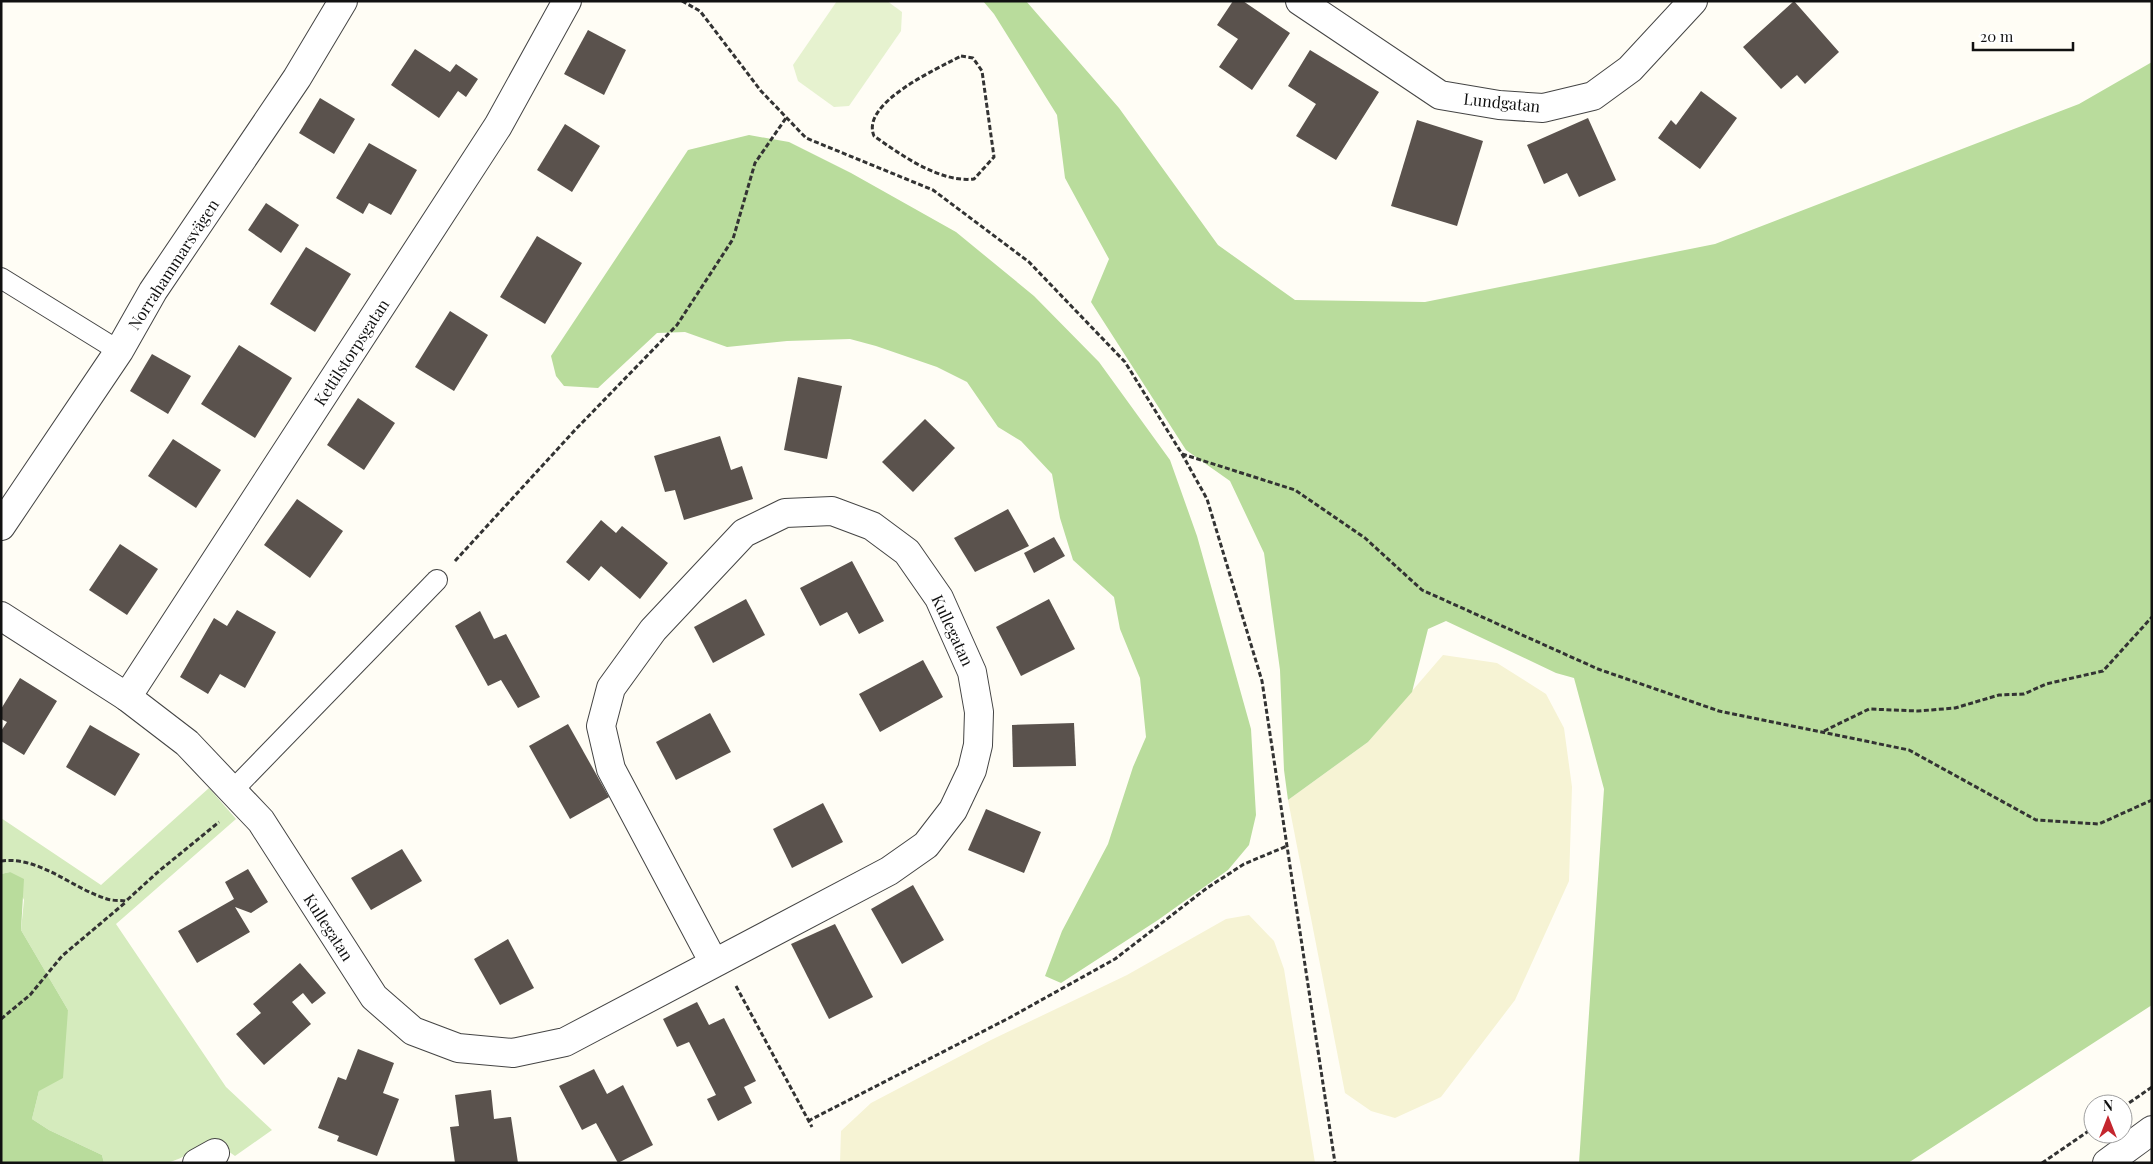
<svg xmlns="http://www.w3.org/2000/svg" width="2153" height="1164" font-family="'Playfair Display',serif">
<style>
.farmland{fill:#f6f3d4}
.green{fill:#d5ebbd}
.forest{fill:#b9dc9c}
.pitch{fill:#e6f2cf}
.building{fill:#5a524d}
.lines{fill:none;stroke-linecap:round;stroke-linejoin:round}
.service-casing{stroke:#444;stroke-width:22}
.minor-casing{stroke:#444;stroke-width:30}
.tertiary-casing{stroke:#444;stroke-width:30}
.path{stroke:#333;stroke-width:3;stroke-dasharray:5 2.5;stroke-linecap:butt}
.service{stroke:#fff;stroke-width:20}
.minor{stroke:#fff;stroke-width:28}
.tertiary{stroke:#fff;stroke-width:28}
.labels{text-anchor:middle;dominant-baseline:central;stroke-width:5;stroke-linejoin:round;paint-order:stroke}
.street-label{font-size:16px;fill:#111;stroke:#fff}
</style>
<rect width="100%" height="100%" fill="#fffdf5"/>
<g class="farmland">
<path d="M1443 655 1497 663 1546 694 1564 728 1572 787 1569 881 1515 1000 1441 1097 1395 1118 1371 1111 1345 1093 1288 800 1368 742Z"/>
<path d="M1249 915 1274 941 1284 969 1315 1163H840L841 1131 871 1103 991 1040 1127 975 1226 919Z"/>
</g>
<path class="green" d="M209 788 236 819 116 924 226 1087 272 1130 235 1156C201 1130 201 1153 170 1162 158 1164 119 1163 104 1163L102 1155 49 1130 32 1119 39 1091 68 1010 21 930 24 900 10 872 1 874V818L101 885Z"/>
<g class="forest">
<path d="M983 1H1026L1119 108 1218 245 1295 300 1425 302 1715 244 2079 104 2152 62V1005L1908 1163H1579L1604 789 1574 678 1556 673 1446 621 1428 629 1412 692 1368 742 1288 800 1284 770 1280 670 1264 553 1230 481 1186 450 1091 302 1109 259 1065 178 1057 115 994 14Z"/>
<path d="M749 135 789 142 851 173 956 232 1034 296 1099 362 1170 460 1197 536 1251 729 1256 815 1249 845 1228 870 1158 920 1061 983 1045 976 1062 931 1108 844 1133 767 1146 737 1140 678 1120 629 1114 597 1073 560 1060 518 1052 474 1021 441 998 427 967 382 937 367 876 346 850 339 787 341 727 347 685 332 657 333 598 388 564 386 556 376 551 356 688 150Z"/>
<path d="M10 872 24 879 21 930 68 1010 63 1078 39 1091 32 1119 49 1130 102 1155 104 1163H1V874Z"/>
</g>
<path class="pitch" d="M837 1H887L902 12 901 31 849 106 834 107 798 81 793 65Z"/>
<g class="building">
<path d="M1233 1H1243L1290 33 1252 90 1219 67 1238 39 1217 25Z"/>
<path d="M1794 1 1839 52 1805 84 1797 75 1781 89 1743 47Z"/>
<path d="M588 30 626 50 604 95 564 74Z"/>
<path d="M415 49 450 72 456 64 478 79 466 97 458 91 439 118 391 85Z"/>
<path d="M1310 50 1379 92 1336 160 1296 136 1316 104 1288 86Z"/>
<path d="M1701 91 1737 118 1700 169 1658 138 1671 120 1676 125Z"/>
<path d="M320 98 355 119 334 154 299 133Z"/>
<path d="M1588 118 1616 180 1579 197 1567 173 1544 184 1527 145Z"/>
<path d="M1417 120 1483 141 1457 226 1391 206Z"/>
<path d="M565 124 600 146 572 192 537 170Z"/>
<path d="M369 143 417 170 391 215 369 203 363 214 336 198Z"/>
<path d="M266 203 299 225 281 253 248 230Z"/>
<path d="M537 236 582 263 545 324 500 297Z"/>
<path d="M306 247 351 274 315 332 270 304Z"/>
<path d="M450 311 488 335 454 391 415 367Z"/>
<path d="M239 345 292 378 255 438 201 404Z"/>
<path d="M152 354 191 376 168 414 130 391Z"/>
<path d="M798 377 842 386 827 459 784 450Z"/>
<path d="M358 398 395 423 364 470 327 445Z"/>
<path d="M925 419 955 448 913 492 882 462Z"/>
<path d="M720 436 731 470 742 466 753 499 684 520 675 490 665 492 654 456Z"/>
<path d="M173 439 221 470 196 508 148 476Z"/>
<path d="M297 499 343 531 310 578 264 545Z"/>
<path d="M1008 509 1029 546 975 572 954 538Z"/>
<path d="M601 520 616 533 622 526 668 563 640 599 601 566 589 581 566 562Z"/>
<path d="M1054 537 1065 556 1034 573 1024 553Z"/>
<path d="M120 544 158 569 127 615 89 590Z"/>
<path d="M852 561 884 621 859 634 847 612 820 626 800 588Z"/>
<path d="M746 599 765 635 713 663 694 627Z"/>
<path d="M1049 599 1075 649 1021 676 996 627Z"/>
<path d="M237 610 276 632 245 688 220 674 208 694 180 677 214 618 227 626Z"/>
<path d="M480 611 494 639 506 634 540 697 518 708 501 680 488 686 455 626Z"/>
<path d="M923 660 943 697 880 732 859 694Z"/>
<path d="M20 678 57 701 24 755 1 741V731L7 722 1 719V709Z"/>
<path d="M710 713 731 752 676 780 656 742Z"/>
<path d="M1074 723 1076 766 1013 767 1012 725Z"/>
<path d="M568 724 609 797 570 819 529 746Z"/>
<path d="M90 725 140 754 115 796 66 767Z"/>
<path d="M823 803 843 842 792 868 773 829Z"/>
<path d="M986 809 1041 832 1024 873 968 850Z"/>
<path d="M402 849 422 881 371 910 351 878Z"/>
<path d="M248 869 268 902 251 913 235 907 250 932 197 963 178 931 234 899 225 882Z"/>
<path d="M913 885 944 940 902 964 871 909Z"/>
<path d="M835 924 873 997 829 1019 791 944Z"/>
<path d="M508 939 534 988 500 1005 474 959Z"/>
<path d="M300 963 326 993 312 1004 303 993 292 1002 311 1024 264 1065 236 1034 261 1013 253 1004Z"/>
<path d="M697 1002 709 1025 724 1018 756 1081 744 1087 752 1103 718 1121 707 1099 716 1095 689 1042 677 1047 663 1019Z"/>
<path d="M358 1049 394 1063 383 1093 399 1099 377 1156 337 1141 339 1136 318 1128 338 1077 346 1080Z"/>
<path d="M594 1069 607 1094 623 1085 653 1145 618 1163 596 1123 582 1130 559 1086Z"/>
<path d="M491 1090 494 1119 511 1117 518 1163H455L450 1127 459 1126 455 1095Z"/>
</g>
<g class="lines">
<defs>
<g id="service">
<path d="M1 278 119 351"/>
<path d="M233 790 437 580"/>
</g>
<g id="minor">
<path d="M1300 1 1440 95 1499 105 1543 108 1593 96 1630 69 1693 1"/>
<path d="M1 616 127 697 187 743 261 821 374 997 413 1031 458 1048 513 1053 565 1042 889 871 926 845 953 810 972 770 978 745 979 712 972 672 939 598 907 552 872 526 832 511 785 513 744 533 653 630 611 688 601 726 611 769 714 963"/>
<path d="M127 697 498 126 567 1"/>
<path d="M197 1163 215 1153"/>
</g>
<g id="tertiary">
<path d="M1 526 119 351 153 291 297 78 343 1"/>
<path d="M2107 1163 2152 1130"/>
</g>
</defs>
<use href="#service" class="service-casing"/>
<use href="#minor" class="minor-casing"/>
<use href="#tertiary" class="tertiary-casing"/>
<g class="path">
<path d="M682 1 700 11 761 91 806 138 933 190 1029 262 1125 362 1182 454 1207 499 1262 681 1335 1163"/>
<path d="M961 56 973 58 982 71 994 157 974 179C940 183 901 155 874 136 860 103 937 69 961 56Z"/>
<path d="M1182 454 1295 490 1365 538 1422 590 1598 669 1719 711 1909 750 2036 820 2099 824 2152 800"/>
<path d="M455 561 575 430 677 325 733 239 755 163 786 118"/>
<path d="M1824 731 1869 709 1918 711 1955 708 1999 695 2024 694 2046 684 2103 671 2152 617"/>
<path d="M1 861C40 856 71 888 107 899 113 901 120 900 126 901L159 871 219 822"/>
<path d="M736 986 812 1127"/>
<path d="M1 1019 30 995 62 956 126 902"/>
<path d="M2123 1107 2152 1087"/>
<path d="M808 1121 1009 1018 1115 959 1207 888 1244 864 1287 846"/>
<path d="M2042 1163 2093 1128"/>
</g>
<use href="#service" class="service"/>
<use href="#minor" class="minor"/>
<use href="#tertiary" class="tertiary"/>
</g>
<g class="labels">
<g class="street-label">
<text transform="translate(1502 102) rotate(6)">Lundgatan</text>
<text transform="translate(173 264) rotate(-57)">Norrahammarsvägen</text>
<text transform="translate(351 352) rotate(-57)">Kettilstorpsgatan</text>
<text transform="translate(953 630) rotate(65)">Kullegatan</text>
<text transform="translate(329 927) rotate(57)">Kullegatan</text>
</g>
</g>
<rect width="2153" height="1164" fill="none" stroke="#111111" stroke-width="5"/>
<g transform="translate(2108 1119)"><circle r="24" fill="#ffffff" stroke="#a0a0a0"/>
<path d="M0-4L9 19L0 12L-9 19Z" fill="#c4262e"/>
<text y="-8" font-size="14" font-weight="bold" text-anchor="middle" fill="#111111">N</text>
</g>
<path d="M1973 42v8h100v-8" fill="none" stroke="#111111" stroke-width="2.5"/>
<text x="1980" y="42" font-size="15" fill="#111111" stroke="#ffffff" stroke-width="4" paint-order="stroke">20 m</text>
</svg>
